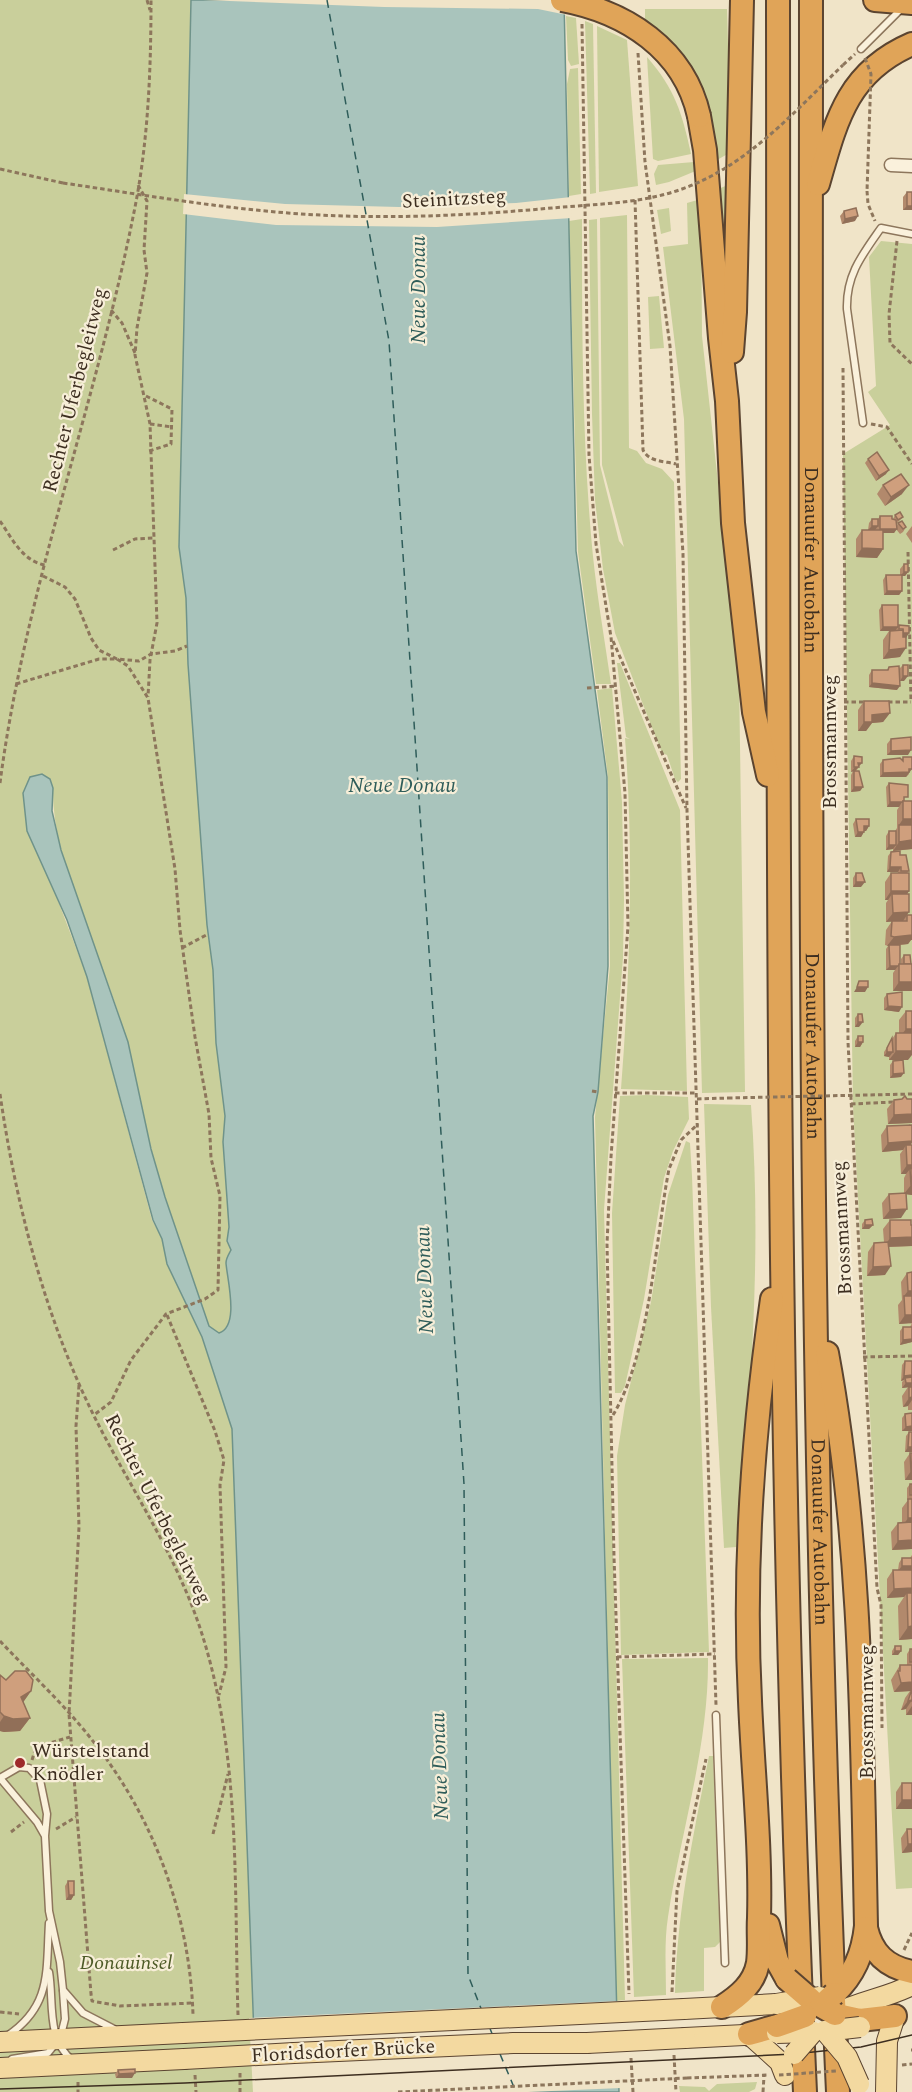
<svg xmlns="http://www.w3.org/2000/svg" width="912" height="2092" font-family="Spectral,serif">
<style>
.green{fill:#c9cf9b}
.water{fill:#a9c4bc;stroke:#6f938a;stroke-width:1.5}
.pier{fill:#f0e4c8}
.lines{fill:none;stroke-linecap:round;stroke-linejoin:round}
.ferry{stroke:#2f5d5a;stroke-width:1.5;stroke-dasharray:8 6;stroke-linecap:butt}
.lane-casing{stroke:#8d765c;stroke-width:9}
.street-casing{stroke:#8d765c;stroke-width:15}
.primary-casing{stroke:#5b4430;stroke-width:22}
.highway-casing{stroke:#5b4430;stroke-width:26}
.path{stroke:#8d765c;stroke-width:3;stroke-dasharray:4.5 3;stroke-linecap:butt}
.lane{stroke:#faf1dc;stroke-width:6}
.street{stroke:#faf1dc;stroke-width:12}
.primary{stroke:#f3d9a0;stroke-width:20}
.highway{stroke:#e0a458;stroke-width:22}
.tram{stroke:#3d2e20;stroke-width:1.5}
.primary-bridge-casing{stroke:#5b4430;stroke-width:22;stroke-linecap:butt}
.highway-bridge-casing{stroke:#5b4430;stroke-width:26;stroke-linecap:butt}
.path-bridge{stroke:#8d765c;stroke-width:3;stroke-dasharray:4.5 3;stroke-linecap:butt}
.primary-bridge{stroke:#f3d9a0;stroke-width:20}
.highway-bridge{stroke:#e0a458;stroke-width:22}
.wall{fill:#b2896c}
.shaded-wall{fill:#916f58}
.building{fill:#cf9f7d;stroke:#916f58;stroke-width:1.5}
.poi-dot{fill:#9e2a2b;stroke:#f7eed8;stroke-width:2}
.labels{text-anchor:middle;dominant-baseline:central;stroke-width:4.5;stroke-linejoin:round;paint-order:stroke}
.street-label{font-size:20px;fill:#3d2e20;stroke:#f7eed8}
.poi-label{font-size:20px;fill:#3d2e20;stroke:#f7eed8;text-anchor:start}
.park-label{font-size:20px;font-style:italic;fill:#4d5a26;stroke:#f7eed8}
.water-label{font-size:21px;font-style:italic;fill:#2f5d5a;stroke:#f7eed8}
</style>
<rect width="100%" height="100%" fill="#f0e4c8"/>
<g class="green">
<path d="M0 0H191L179 547 186 598 188 664 207 925 213 970 216 1043 225 1116 223 1142 229 1227 227 1241 231 1250C229 1254 226 1258 226 1263 227 1279 240 1325 219 1333L209 1326C189 1268 167 1209 151 1148 140 1104 133 1059 119 1015 98 948 51 857 53 788L49 877 87 977 152 1220 162 1239 167 1264 202 1337 232 1429 256 2092H0Z"/>
<path d="M645 9H727L731 152 717 160C709 97 696 60 645 19Z"/>
<path d="M566 16 576 18 579 64 571 66 568 60Z"/>
<path d="M585 21 593 24 596 193 590 194Z"/>
<path d="M597 26 627 40 638 186 599 192Z"/>
<path d="M647 57C675 89 682 113 691 154L658 161 653 159Z"/>
<path d="M578 68 581 194 569 196 567 84 570 69Z"/>
<path d="M694 162 698 170 669 182 656 185 654 174 658 165Z"/>
<path d="M730 184 728 310 716 190Z"/>
<path d="M701 199 702 336 739 675 745 1092 702 1093 684 419 663 247 688 244 687 203Z"/>
<path d="M669 208 671 231 661 234 657 210Z"/>
<path d="M627 215 629 448 637 451 646 463 662 469 674 482 681 779 678 782 675 779 667 755 662 753 615 633 603 569 595 500 592 414 589 220 597 219 600 465 619 541 624 547 602 465 600 218Z"/>
<path d="M582 219C582 325 582 429 591 535 595 585 604 635 611 684H596L578 552 569 221Z"/>
<path d="M881 241 912 244V1888L896 1889 853 1106 843 454 890 425 868 392 876 386 869 257Z"/>
<path d="M659 296 664 348 650 349 648 297Z"/>
<path d="M617 663H620L680 810 687 1091 621 1089C630 972 634 856 625 738L630 739 626 737Z"/>
<path d="M612 688 622 802 624 900 623 957 604 1210 625 2000 616 2001 595 1117 610 966 608 777 597 690Z"/>
<path d="M647 1095 688 1097 689 1119 673 1151 664 1178 644 1299 625 1386 621 1393H615L612 1213 620 1096Z"/>
<path d="M704 1104 751 1105C762 1252 751 1400 736 1547L724 1548 711 1307Z"/>
<path d="M686 1141 690 1143 692 1176 709 1652 621 1655 617 1456 625 1405 651 1302 668 1195Z"/>
<path d="M708 1658C709 1746 681 1830 668 1917 664 1942 666 1969 666 1995L634 1997 622 1659Z"/>
<path d="M709 1756H713L720 1942 715 1947 704 1948V1991L675 1993C677 1912 693 1836 709 1756Z"/>
<path d="M757 2082 755 2089 749 2092H680L679 2086 705 2087 709 2091 717 2084Z"/>
</g>
<path class="water" d="M191 0H564L576 551 607 777 608 966 598 1092 593 1116 619 2092H256L232 1429 202 1337 167 1264 162 1239 153 1220 87 977 67 920 27 831 23 793 30 777 42 774 50 779 53 788 52 811 61 850 128 1042 151 1149 165 1197 209 1326 219 1333C240 1326 227 1279 226 1263 226 1258 229 1254 231 1250L227 1241 229 1227 223 1142 225 1116 216 1043 213 970 207 925 188 664 186 598 179 547Z"/>
<g class="pier">
<path d="M203 0H567V15L538 9 384 7Z"/>
<path d="M184 194 285 204 399 207 516 203 571 197 572 218 437 227 276 225 183 214Z"/>
<path d="M619 2001 621 2088 528 2092H253L249 2018Z"/>
</g>
<g class="lines">
<g class="ferry">
<path d="M327 0 389 341 464 1484 468 1975 482 2011"/>
<path d="M489 2026 493 2036"/>
<path d="M500 2054 516 2092"/>
</g>
<defs>
<g id="lane">
<path d="M861 49 901 9"/>
<path d="M863 423 847 309C846 275 862 255 881 228L912 234"/>
<path d="M716 1715 725 1963"/>
<path d="M45 1836 37 1822 0 1778 19 1767 29 1768 40 1780 47 1814 45 1836 49 1911 60 1962 63 1990 83 2013 114 2029"/>
<path d="M49 1972C54 2001 46 2039 72 2060"/>
<path d="M61 2035 65 2019 63 1991"/>
<path d="M7 2036C52 2006 46 1971 49 1923"/>
<path d="M12 2059 48 2053 56 2043"/>
</g>
<path id="street" d="M891 165 912 166"/>
<g id="primary">
<path d="M684 2009 776 2004"/>
<path d="M835 2014C860 2001 887 1998 912 1985"/>
<path d="M749 2034 780 2062 785 2075"/>
<path d="M685 2038 764 2034"/>
<path d="M0 2042 183 2033"/>
<path d="M294 2053 513 2043H587"/>
<path d="M0 2068 184 2059"/>
<path d="M886 2092 887 2041 895 2016"/>
</g>
<g id="highway">
<path d="M778 0C779 697 773 1395 805 2092"/>
<path id="s1" d="M811 0C811 697 806 1395 838 2092"/>
<path d="M875 0 912 3"/>
<path d="M699 116 705 150 720 338 727 401 733 523 754 712 768 775"/>
<path d="M818 184C836 121 847 72 912 44"/>
<path d="M732 352 735 312 742 0"/>
<path d="M827 1353C862 1542 862 1735 866 1926 863 1954 854 1975 834 1994"/>
<path d="M768 1925 777 1961 787 1979"/>
<path d="M866 1928C872 1953 886 1967 912 1972"/>
<path d="M722 2007C739 1996 754 1984 758 1963 760 1948 758 1932 759 1918 761 1846 753 1773 750 1701 743 1567 753 1431 772 1299"/>
<path d="M837 2015 860 2020 895 2016"/>
<path d="M749 2034 777 2026"/>
</g>
</defs>
<use href="#lane" class="lane-casing"/>
<use href="#street" class="street-casing"/>
<use href="#primary" class="primary-casing"/>
<use href="#highway" class="highway-casing"/>
<g class="path">
<path d="M147 0 150 10"/>
<path d="M582 24 589 455 596 544 611 637 625 793 628 926 611 1157 607 1244 614 1557 629 1994"/>
<path d="M638 53 645 162 670 346 683 554 687 810 716 1705"/>
<path d="M843 65 855 54"/>
<path d="M0 169 63 183"/>
<path d="M138 185 147 201 144 250 147 273 137 328 135 355 150 424 157 623 150 660 148 697"/>
<path d="M867 191 868 204 875 221"/>
<path d="M635 200 643 450C649 462 664 461 676 464"/>
<path d="M897 241 889 314 890 343 912 364"/>
<path d="M111 310 122 323 135 353"/>
<path d="M843 368 848 1042 877 1588 881 1605 882 1728"/>
<path d="M146 396 172 409 171 444 149 451"/>
<path d="M150 424 172 427"/>
<path d="M871 424 887 427 912 464"/>
<path d="M0 521C12 538 22 561 45 565"/>
<path d="M113 550 135 539 153 538"/>
<path d="M908 552 911 702"/>
<path d="M43 576 65 587 75 599 91 638 99 650 117 659 139 661 151 654 175 651 187 646"/>
<path d="M613 641 686 808"/>
<path d="M16 684 99 659H117L128 666 148 698 175 869 180 930 195 1037 209 1114 211 1158 220 1196 218 1290 205 1299 166 1314 131 1360 111 1402 94 1415"/>
<path d="M587 688 616 686"/>
<path d="M844 702H866"/>
<path d="M888 702H911"/>
<path d="M0 783C25 591 95 407 133 217 148 146 151 73 151 0"/>
<path d="M182 948 208 934"/>
<path d="M592 1091 598 1092"/>
<path d="M615 1093H697"/>
<path d="M0 1094C16 1204 44 1314 93 1414 129 1486 176 1554 201 1631 241 1754 234 1887 238 2015"/>
<path d="M697 1099 728 1098"/>
<path d="M851 1104 894 1102"/>
<path d="M167 1315 215 1431 224 1460 220 1485 226 1667 219 1695"/>
<path d="M863 1357 912 1356"/>
<path d="M79 1385 76 1426 79 1527 69 1714 91 1994 92 2001 120 2006 193 2003"/>
<path d="M613 1415C650 1354 655 1241 669 1169L681 1140 698 1124"/>
<path d="M0 1641C32 1675 68 1708 96 1745 156 1822 190 1918 193 2015"/>
<path d="M617 1657 715 1654"/>
<path d="M32 1760 36 1747 70 1737"/>
<path d="M56 1829 76 1817"/>
<path d="M11 1832 24 1822"/>
<path d="M213 1834 228 1774"/>
<path d="M904 1950 912 1933"/>
<path d="M672 1992 677 1891 706 1759"/>
<path d="M0 2012 19 2014"/>
<path d="M911 2050H912"/>
<path d="M674 2055 676 2092"/>
<path d="M631 2058 633 2092"/>
<path d="M902 2065 912 2064"/>
<path d="M240 2073V2092"/>
<path d="M195 2075 196 2092"/>
<path d="M687 2078 768 2075"/>
<path d="M78 2082V2092"/>
<path d="M763 2092 764 2076"/>
</g>
<use href="#lane" class="lane"/>
<use href="#street" class="street"/>
<use href="#primary" class="primary"/>
<use href="#highway" class="highway"/>
<path class="tram" d="M0 2089 185 2083 794 2054 861 2047 912 2035"/>
<defs>
<g id="primary-bridge">
<path d="M776 2004 820 1997"/>
<path d="M825 2031 847 2057 859 2084"/>
<path d="M825 2031 860 2027"/>
<path d="M183 2033 684 2009"/>
<path d="M777 2033 813 2032"/>
<path d="M587 2043 685 2038"/>
<path d="M794 2054 813 2032"/>
<path d="M184 2059 294 2053"/>
</g>
<g id="highway-bridge">
<path d="M562 0C626 12 684 49 699 116"/>
<path d="M787 1979 810 1999"/>
<path d="M834 1994 821 2006 835 2014"/>
<path d="M777 2026 805 2016"/>
</g>
</defs>
<use href="#primary-bridge" class="primary-bridge-casing"/>
<use href="#highway-bridge" class="highway-bridge-casing"/>
<g class="path-bridge">
<path d="M865 58 871 74 867 191"/>
<path d="M63 183C138 194 212 207 288 213 376 220 464 216 552 208 594 204 641 204 682 189 747 166 794 112 843 65"/>
<path d="M728 1098 912 1094"/>
<path d="M779 2075 836 2071"/>
<path d="M398 2092 687 2078"/>
</g>
<use href="#primary-bridge" class="primary-bridge"/>
<use href="#highway-bridge" class="highway-bridge"/>
</g>
<g class="wall">
<path d="M907 192H912V210H903V197Z"/>
<path d="M844 211 855 221 842 224 840 216Z"/>
<path d="M868 459 886 474 876 481 865 463Z"/>
<path d="M883 485 902 494 885 506 877 494Z"/>
<path d="M895 515 903 517 896 524 897 525 898 523 906 527 903 532 900 534 896 529 894 533H883V549L877 558 856 557V539L862 530H868L869 523 872 519H878L880 516 893 519Z"/>
<path d="M912 526V543L906 534Z"/>
<path d="M904 564 908 572 905 576H902V591L899 595H884L883 580 886 575H900V569Z"/>
<path d="M882 605 906 638 900 657 883 659V640L889 631H880L879 610Z"/>
<path d="M903 665 904 681H900L899 669Z"/>
<path d="M889 667 897 690 869 687V675L872 670H887Z"/>
<path d="M864 701 890 713 883 722 872 723 866 731H858V710Z"/>
<path d="M891 739 908 755H887V744Z"/>
<path d="M854 756 859 767 856 771 863 787 860 791 851 792V775L853 771 851 772V761Z"/>
<path d="M903 757 909 774 906 777H880V764L883 760 902 759Z"/>
<path d="M889 783 905 801 912 849 893 851V849L886 850V836L889 831H895L897 828V810L899 807H887L886 787Z"/>
<path d="M856 819 869 826 866 831H864L861 837H855L853 824Z"/>
<path d="M891 852 900 855 909 871 907 873 909 891 907 894V915L911 940 908 944 900 945V964H901V959L904 955 911 964H912V991H893V973L895 970H886V949L888 946 885 945 886 930 892 921 886 922V903L888 900H885V882L891 873H898V872H887L888 856Z"/>
<path d="M856 873 861 887H853V878Z"/>
<path d="M887 994 899 1012 884 1010V998Z"/>
<path d="M906 1011 908 1060H903L901 1077 890 1078V1065L893 1061 901 1060H889V1057L884 1056V1052L896 1033H899V1020Z"/>
<path d="M858 1014 859 1027H855V1018Z"/>
<path d="M858 1036 863 1042 860 1047H855V1041Z"/>
<path d="M907 1099H912V1123L888 1124 887 1109 894 1100Z"/>
<path d="M910 1124 911 1145H912V1195L906 1194 901 1218 883 1219 882 1203 889 1194 904 1193V1178L906 1174H901L900 1154 903 1150 882 1152 881 1135 887 1126 909 1125Z"/>
<path d="M865 1220 873 1225 869 1229H862V1224Z"/>
<path d="M890 1220 912 1225V1246L888 1247 885 1275 867 1276 868 1252 874 1243 884 1242 883 1229Z"/>
<path d="M912 1272V1342L900 1345V1331L903 1327H910L912 1323 899 1324 898 1305 902 1300 901 1282 907 1273Z"/>
<path d="M905 1361H912V1410H908V1406L903 1407 902 1396 908 1387 902 1388V1382L904 1380 901 1381 902 1365Z"/>
<path d="M905 1414 912 1431H902V1418Z"/>
<path d="M909 1432H912V1452H905L906 1436Z"/>
<path d="M910 1453H912V1480H905L904 1462Z"/>
<path d="M910 1484H912V1549L892 1550 891 1532 898 1523H902V1508L908 1500H907V1488Z"/>
<path d="M912 1555V1639L899 1640 898 1606 904 1597 887 1598V1579L893 1570H898L899 1563 902 1558H910Z"/>
<path d="M895 1646 901 1651 898 1655H892V1651Z"/>
<path d="M910 1649H912V1715H906V1709L901 1710 905 1698 910 1691 894 1692 891 1680 900 1665H907V1654Z"/>
<path d="M0 1675 6 1680 31 1691 23 1702 30 1718 20 1731 4 1732 0 1731Z"/>
<path d="M902 1783H912V1809H896V1792Z"/>
<path d="M907 1829 912 1852 902 1853 901 1838Z"/>
<path d="M68 1881 74 1895 71 1900H66L65 1886Z"/>
<path d="M118 2070 132 2078H116L115 2074Z"/>
</g>
<g class="shaded-wall">
<path d="M907 206H912V210H903Z"/>
<path d="M858 216 855 221 842 224 845 219Z"/>
<path d="M889 470 886 474 876 481 879 476Z"/>
<path d="M909 485 902 494 885 506 891 497Z"/>
<path d="M872 526H878L875 530H868Z"/>
<path d="M880 529H897L894 533H877Z"/>
<path d="M862 548 883 549 877 558 856 557Z"/>
<path d="M904 572H908L905 576H900Z"/>
<path d="M887 591H902L899 595H884Z"/>
<path d="M883 627H898L895 631H880Z"/>
<path d="M903 633H909L906 638H899Z"/>
<path d="M906 648 900 657 883 659 889 650Z"/>
<path d="M903 676H908L904 681H900Z"/>
<path d="M872 683 900 686 897 690 869 687Z"/>
<path d="M890 713 883 722 872 723 866 731H858L864 722 872 715Z"/>
<path d="M911 750 908 755H887L891 751Z"/>
<path d="M858 763H862L855 771 851 772Z"/>
<path d="M912 769 906 777H880L883 773Z"/>
<path d="M854 787H863L860 791 851 792Z"/>
<path d="M890 802H902L899 807H887Z"/>
<path d="M903 819H912V828L899 825 897 828Z"/>
<path d="M864 826H869L866 831H861Z"/>
<path d="M858 832H864L861 837H855Z"/>
<path d="M912 840V849L893 851 899 842Z"/>
<path d="M889 845H896L893 849 886 850Z"/>
<path d="M890 867H901L898 872H887Z"/>
<path d="M856 882H865L861 887H853Z"/>
<path d="M891 891H909L903 900 892 894 888 900H885Z"/>
<path d="M909 912 903 921 886 922 893 913Z"/>
<path d="M912 935V940H911L908 944 887 946 894 937Z"/>
<path d="M890 966H898L895 970H886Z"/>
<path d="M899 982H912V991H893Z"/>
<path d="M857 987H868L865 992H854Z"/>
<path d="M888 1006 902 1007 899 1012 884 1010Z"/>
<path d="M858 1022H863L859 1027H855Z"/>
<path d="M906 1029H912V1037L899 1038Z"/>
<path d="M858 1042H863L860 1047H855Z"/>
<path d="M896 1051H912V1055L908 1060H889Z"/>
<path d="M887 1052H893L889 1057 884 1056Z"/>
<path d="M904 1073 901 1077 890 1078 893 1074Z"/>
<path d="M912 1114V1123L888 1124 894 1115Z"/>
<path d="M912 1141V1143L907 1149 906 1145 903 1150 882 1152 888 1143Z"/>
<path d="M907 1165H912V1174L910 1169 906 1174H901Z"/>
<path d="M911 1185H912V1195L904 1194Z"/>
<path d="M907 1209 901 1218 883 1219 890 1210Z"/>
<path d="M865 1225H873L869 1229H862Z"/>
<path d="M912 1237V1246L884 1247 890 1238Z"/>
<path d="M891 1266 885 1275 867 1276 873 1267Z"/>
<path d="M908 1291H912V1300L904 1296Z"/>
<path d="M905 1315H912V1323L899 1324Z"/>
<path d="M912 1339V1342L900 1345 903 1340Z"/>
<path d="M912 1375V1379L905 1378 904 1380 901 1381 904 1376Z"/>
<path d="M906 1383H912V1387L902 1388Z"/>
<path d="M912 1397V1400L908 1406 903 1407 909 1398Z"/>
<path d="M912 1426V1431H902L906 1427Z"/>
<path d="M908 1447H912V1452H905Z"/>
<path d="M911 1471H912V1480H905Z"/>
<path d="M908 1518H912V1527H902Z"/>
<path d="M912 1540V1549L892 1550 898 1541Z"/>
<path d="M902 1566H912V1571H898Z"/>
<path d="M912 1588V1596L907 1593 904 1597 887 1598 894 1589Z"/>
<path d="M912 1626V1639L899 1640 908 1627Z"/>
<path d="M895 1651H901L898 1655H892Z"/>
<path d="M912 1682V1691L894 1692 901 1683Z"/>
<path d="M31 1691 22 1704 21 1697Z"/>
<path d="M912 1700 906 1709 901 1710 908 1701Z"/>
<path d="M912 1706V1715H906Z"/>
<path d="M4 1716 30 1718 20 1731 4 1732 0 1731V1722Z"/>
<path d="M902 1800H912V1809H896Z"/>
<path d="M908 1844H912V1852L902 1853Z"/>
<path d="M69 1895H74L71 1900H66Z"/>
<path d="M135 2073 132 2078H116L119 2074Z"/>
</g>
<g class="building">
<rect x="907" y="192" width="5" height="14"/>
<path d="M856 208 858 216 845 219 844 211Z"/>
<path d="M877 452 889 470 879 476 868 459Z"/>
<path d="M901 474 909 485 891 497 883 485Z"/>
<path d="M900 512 903 517 898 520 895 515Z"/>
<path d="M880 516H892V519L896 520 897 529H880Z"/>
<rect x="872" y="519" width="6" height="7"/>
<path d="M902 521 906 527 903 529 898 523Z"/>
<path d="M862 530H883V549L862 548Z"/>
<rect x="904" y="564" width="4" height="8"/>
<path d="M886 575H902V591H887Z"/>
<path d="M882 605H898V627H883Z"/>
<path d="M899 625 909 626V633H903V629H899Z"/>
<path d="M903 630V637H906V648L889 650 890 631Z"/>
<rect x="903" y="665" width="5" height="11"/>
<path d="M899 666 900 686 872 683V670H888L889 667Z"/>
<path d="M864 701H889L890 713 872 715V722H864Z"/>
<path d="M911 737V750L891 751V739Z"/>
<path d="M854 756 862 757V763H858L859 767H854Z"/>
<path d="M903 757H912V769H909V772L883 773V760L900 758 903 761Z"/>
<path d="M854 771H859L863 787H854Z"/>
<path d="M889 783 908 785V797H904V801H903V802H890Z"/>
<rect x="903" y="801" width="9" height="18"/>
<path d="M856 819H869V826H864V832H858Z"/>
<path d="M899 825H912V840L899 842Z"/>
<rect x="889" y="831" width="7" height="14"/>
<path d="M900 851V855H906L909 871H901V867H890L891 852Z"/>
<path d="M856 873H862L865 882H856Z"/>
<rect x="891" y="873" width="18" height="18"/>
<path d="M892 894H909V912L893 913Z"/>
<path d="M907 915H912V935L894 937 891 936 892 921H907Z"/>
<path d="M889 945H900V964L898 966H890Z"/>
<path d="M904 955H910L911 964H904Z"/>
<rect x="899" y="964" width="13" height="18"/>
<path d="M859 981H868V987H857Z"/>
<path d="M902 992V1007L888 1006 887 994Z"/>
<rect x="906" y="1011" width="6" height="18"/>
<path d="M858 1014H862L863 1022H858Z"/>
<rect x="896" y="1033" width="16" height="18"/>
<rect x="858" y="1036" width="5" height="6"/>
<path d="M892 1038 893 1052H887V1048Z"/>
<path d="M903 1060 904 1073 893 1074V1061Z"/>
<path d="M905 1096 907 1099H912V1114L894 1115V1100L902 1099Z"/>
<path d="M912 1125V1141L888 1143 887 1126Z"/>
<path d="M906 1145H912V1165H907Z"/>
<path d="M912 1168V1185H911L910 1169Z"/>
<path d="M906 1193 907 1209 890 1210 889 1194Z"/>
<path d="M872 1219 873 1225H865V1220Z"/>
<path d="M890 1220H911V1225H912V1237L890 1238Z"/>
<path d="M888 1242 891 1266 873 1267 874 1243Z"/>
<path d="M912 1272V1291H908L907 1273Z"/>
<path d="M904 1296H912V1315H905Z"/>
<path d="M903 1327H912V1339L903 1340Z"/>
<path d="M905 1361H912V1375L904 1376Z"/>
<path d="M912 1377V1383H906L905 1378Z"/>
<path d="M909 1387H912V1397L909 1398Z"/>
<path d="M912 1413V1426L906 1427 905 1414Z"/>
<path d="M909 1432H912V1447H908Z"/>
<path d="M910 1453H912V1471H911Z"/>
<rect x="910" y="1484" width="2" height="11"/>
<rect x="908" y="1499" width="4" height="19"/>
<path d="M912 1522V1540L898 1541V1523Z"/>
<rect x="902" y="1558" width="10" height="8"/>
<path d="M893 1570H912V1588L894 1589Z"/>
<path d="M907 1593H912V1626L908 1627Z"/>
<rect x="895" y="1646" width="6" height="5"/>
<rect x="910" y="1649" width="2" height="13"/>
<path d="M900 1665H912V1682L901 1683 898 1671H900Z"/>
<path d="M15 1671H26L33 1680 31 1691 21 1697 30 1718 13 1719 4 1716 0 1712V1675L6 1680Z"/>
<path d="M912 1689V1702V1700L908 1701Z"/>
<rect x="902" y="1783" width="10" height="17"/>
<path d="M907 1829H912V1844H908Z"/>
<path d="M68 1881H74V1895H69Z"/>
<path d="M135 2069V2073L119 2074 118 2070Z"/>
</g>
<circle class="poi-dot" cx="20" cy="1763" r="6"/>
<g class="labels">
<g class="street-label">
<text transform="translate(454 199) rotate(-3)">Steinitzsteg</text>
<text transform="translate(75 390) rotate(-76)">Rechter Uferbegleitweg</text>
<text stroke="none"><textPath href="#s1" startOffset="560">Donauufer Autobahn</textPath></text>
<text transform="translate(830 742) rotate(-90)">Brossmannweg</text>
<text stroke="none"><textPath href="#s1" startOffset="1046">Donauufer Autobahn</textPath></text>
<text transform="translate(842 1228) rotate(-93)">Brossmannweg</text>
<text transform="translate(158 1509) rotate(63)">Rechter Uferbegleitweg</text>
<text stroke="none"><textPath href="#s1" startOffset="1532">Donauufer Autobahn</textPath></text>
<text transform="translate(867 1712) rotate(-90)">Brossmannweg</text>
<text transform="translate(343 2051) rotate(-3)">Floridsdorfer Brücke</text>
</g>
<g class="poi-label">
<text x="32" y="1751">Würstelstand<tspan x="32" dy="23">Knödler</tspan></text>
</g>
<g class="park-label">
<text x="126" y="1963">Donauinsel</text>
</g>
<g class="water-label">
<text transform="translate(419 290) rotate(-90)">Neue Donau</text>
<text x="402" y="786">Neue Donau</text>
<text transform="translate(425 1280) rotate(-92)">Neue Donau</text>
<text transform="translate(440 1766) rotate(-92)">Neue Donau</text>
</g>
</g>
</svg>
